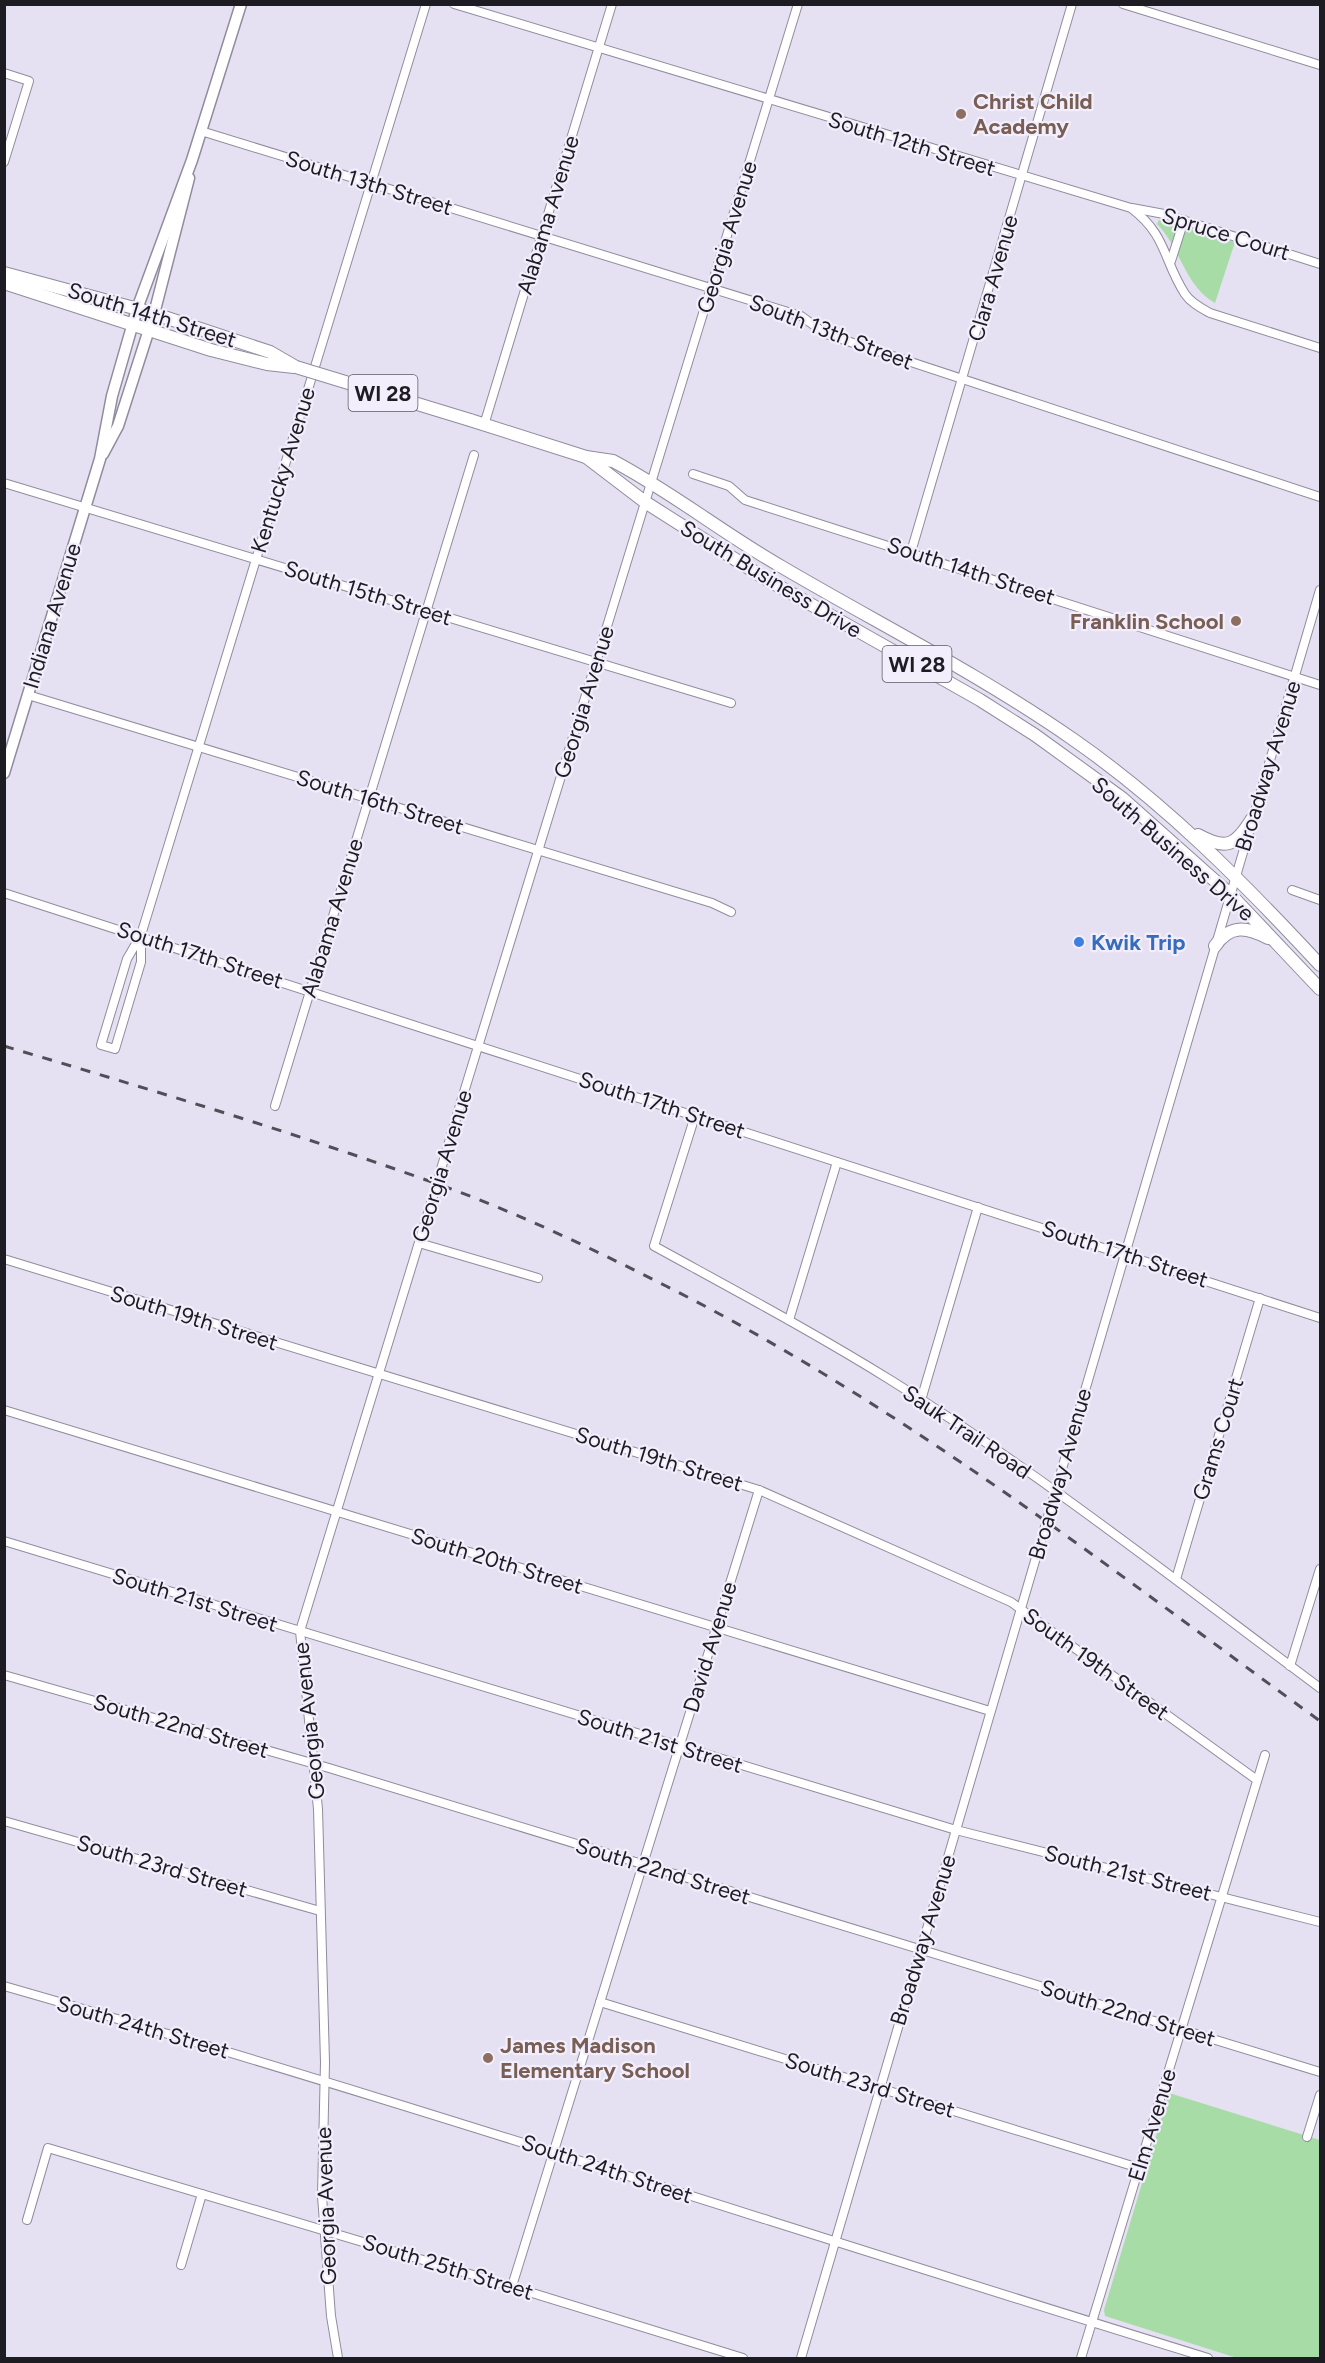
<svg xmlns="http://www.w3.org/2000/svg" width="1325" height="2363" font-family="Figtree,sans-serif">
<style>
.green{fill:#a8dca7}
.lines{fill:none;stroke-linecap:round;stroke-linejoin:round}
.minor-casing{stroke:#918c9d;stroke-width:10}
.secondary-casing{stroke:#918c9d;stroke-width:13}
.primary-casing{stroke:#918c9d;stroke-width:14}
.minor{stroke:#fff;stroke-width:8}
.secondary{stroke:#fff;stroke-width:10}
.primary{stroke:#fff;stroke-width:12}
.rail{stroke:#514e58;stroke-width:3;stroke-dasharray:10 10;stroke-linecap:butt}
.minor-bridge-casing{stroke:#918c9d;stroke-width:10;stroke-linecap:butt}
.primary-bridge-casing{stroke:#918c9d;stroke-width:14;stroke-linecap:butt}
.minor-bridge{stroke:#fff;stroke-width:8}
.primary-bridge{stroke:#fff;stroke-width:12}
.education-dot{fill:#8d6e63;stroke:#f2eefc;stroke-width:2}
.shop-dot{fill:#3f7fe0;stroke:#f2eefc;stroke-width:2}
.labels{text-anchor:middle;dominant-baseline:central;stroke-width:4.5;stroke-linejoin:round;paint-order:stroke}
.shield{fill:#f2eefc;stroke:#5e5b64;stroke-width:1.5}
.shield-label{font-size:21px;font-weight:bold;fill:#1e1c23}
.education-label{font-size:22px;font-weight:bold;fill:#785e54;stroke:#f2eefc;text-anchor:start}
.street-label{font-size:22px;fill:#1e1c23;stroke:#f2eefc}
.shop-label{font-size:22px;font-weight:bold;fill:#366cbe;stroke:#f2eefc;text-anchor:start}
</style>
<rect width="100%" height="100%" fill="#e5e0f2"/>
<g class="green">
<path d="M1159 220 1235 242 1215 303C1184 285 1181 248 1157 224Z"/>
<path d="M1169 2093 1320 2140V2358H1237L1105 2316 1104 2310Z"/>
</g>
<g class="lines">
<defs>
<g id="minor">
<path d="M454 4 1131 208C1167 235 1163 260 1185 294 1191 303 1201 308 1210 313L1320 348"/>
<path d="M1123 4 1320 65"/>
<path d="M4 73 29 81 4 162"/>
<path d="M201 131 801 316 826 334 1320 497"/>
<path d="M1132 208 1164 214 1320 264"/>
<path d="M1171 261 1184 220"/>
<path d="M484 425 612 4"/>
<path d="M693 474 729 486 745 500 1320 685"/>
<path d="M4 483 731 703"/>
<path d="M911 552 1072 4"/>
<path d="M28 695 712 903 731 912"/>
<path d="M1292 890 1320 900"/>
<path d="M4 893 1320 1318"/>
<path d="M141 935V962L115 1049 101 1045 127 959 141 935 426 4"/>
<path d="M461 1102 798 4"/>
<path d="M275 1106 474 455"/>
<path d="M695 1116 654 1246C734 1290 815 1333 892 1381 1041 1474 1179 1583 1320 1688"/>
<path d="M419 1243 538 1278"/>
<path d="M4 1259 759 1490 1011 1602 1257 1780"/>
<path d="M789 1320 837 1162"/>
<path d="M921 1400 978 1207"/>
<path d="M4 1410 990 1711"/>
<path d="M4 1541 956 1830 1320 1922"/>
<path d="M1176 1579 1260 1298"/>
<path d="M1290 1666 1320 1569"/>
<path d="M4 1675 329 1768 1320 2072"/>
<path d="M4 1821 320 1911"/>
<path d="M4 1986C408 2102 807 2235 1208 2358"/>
<path d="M600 2002 1139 2168"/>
<path d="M1307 2137 1320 2095"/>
<path d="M27 2220 48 2148 500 2283 743 2358"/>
<path d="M181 2265 202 2194"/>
<path d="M512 2286 759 1490"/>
<path d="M338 2358 331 2316 322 2196 325 2062 318 1809 300 1631 428 1213"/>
<path d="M801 2358 1320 590"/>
<path d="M1081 2358 1265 1755"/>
</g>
<g id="secondary">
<path d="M103 454 118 426 154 314 189 178"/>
<path d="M4 773 100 459 112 396 137 309 192 160 241 4"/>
</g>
<g id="primary">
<path d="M4 273 149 312 270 352 296 367"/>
<path d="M4 283 211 350 267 364 294 367"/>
<path d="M470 420 586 457 613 461C672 492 724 534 782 567 879 624 981 675 1074 740 1166 804 1244 883 1320 965"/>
<path d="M586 457 645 502 766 579 980 700 1035 735 1122 798 1231 895 1320 989"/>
<path d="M1198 835C1227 851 1236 845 1252 819"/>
<path d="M1215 946C1230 924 1247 927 1268 938"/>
</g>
</defs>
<use href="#minor" class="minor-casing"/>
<use href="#secondary" class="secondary-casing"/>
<use href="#primary" class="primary-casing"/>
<use href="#minor" class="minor"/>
<use href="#secondary" class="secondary"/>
<use href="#primary" class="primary"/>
<path class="rail" d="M4 1046C155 1091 306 1136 454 1190 526 1217 597 1251 666 1286 900 1404 1108 1567 1320 1721"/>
<defs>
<path id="minor-bridge" d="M428 1213 461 1102"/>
<path id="primary-bridge" d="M296 367 470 420"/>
</defs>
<use href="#minor-bridge" class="minor-bridge-casing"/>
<use href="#primary-bridge" class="primary-bridge-casing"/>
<use href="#minor-bridge" class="minor-bridge"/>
<use href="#primary-bridge" class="primary-bridge"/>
</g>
<g class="education-dot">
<circle cx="961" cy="114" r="6"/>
<circle cx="1236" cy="621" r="6"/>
<circle cx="488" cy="2058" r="6"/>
</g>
<circle class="shop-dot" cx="1079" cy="942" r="6"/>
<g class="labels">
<g class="shield">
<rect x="348.5" y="375" width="69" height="36" rx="4.5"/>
<rect x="882.5" y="646" width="69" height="36" rx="4.5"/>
</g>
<g class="shield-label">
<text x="383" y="393">WI 28</text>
<text x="917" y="664">WI 28</text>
</g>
<g class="education-label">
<text x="973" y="101">Christ Child<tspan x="973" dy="25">Academy</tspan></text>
<text x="1224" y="621" text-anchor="end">Franklin School</text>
<text x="500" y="2045">James Madison<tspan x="500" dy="25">Elementary School</tspan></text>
</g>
<g class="street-label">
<text transform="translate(912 144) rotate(17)">South 12th Street</text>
<text transform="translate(369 183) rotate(17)">South 13th Street</text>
<text transform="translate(548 215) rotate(-73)">Alabama Avenue</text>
<text transform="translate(1226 234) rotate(17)">Spruce Court</text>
<text transform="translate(727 237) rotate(-73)">Georgia Avenue</text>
<text transform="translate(993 278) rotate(-74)">Clara Avenue</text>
<text transform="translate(152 315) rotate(17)">South 14th Street</text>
<text transform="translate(831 332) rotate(21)">South 13th Street</text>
<text transform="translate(283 470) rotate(-73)">Kentucky Avenue</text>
<text transform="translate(971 571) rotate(18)">South 14th Street</text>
<text transform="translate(771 579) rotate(31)">South Business Drive</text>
<text transform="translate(368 593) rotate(17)">South 15th Street</text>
<text transform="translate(52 616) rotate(-73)">Indiana Avenue</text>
<text transform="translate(584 702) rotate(-73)">Georgia Avenue</text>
<text transform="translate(1268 766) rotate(-73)">Broadway Avenue</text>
<text transform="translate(380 802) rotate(17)">South 16th Street</text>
<text transform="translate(1173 849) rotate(41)">South Business Drive</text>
<text transform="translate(332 918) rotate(-73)">Alabama Avenue</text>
<text transform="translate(200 955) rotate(18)">South 17th Street</text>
<text transform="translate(662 1105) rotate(18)">South 17th Street</text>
<text transform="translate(442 1166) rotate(-73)">Georgia Avenue</text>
<text transform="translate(1125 1254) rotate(18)">South 17th Street</text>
<text transform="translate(194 1318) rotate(17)">South 19th Street</text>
<text transform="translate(967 1432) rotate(34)">Sauk Trail Road</text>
<text transform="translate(1218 1439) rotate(-73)">Grams Court</text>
<text transform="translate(659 1459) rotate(17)">South 19th Street</text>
<text transform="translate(1060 1474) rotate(-74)">Broadway Avenue</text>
<text transform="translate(497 1561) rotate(17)">South 20th Street</text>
<text transform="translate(195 1600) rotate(17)">South 21st Street</text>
<text transform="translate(710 1647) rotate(-73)">David Avenue</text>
<text transform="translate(1096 1664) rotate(36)">South 19th Street</text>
<text transform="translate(309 1721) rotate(-96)">Georgia Avenue</text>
<text transform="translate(181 1726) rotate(16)">South 22nd Street</text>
<text transform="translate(660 1741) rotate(17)">South 21st Street</text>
<text transform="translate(162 1866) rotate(16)">South 23rd Street</text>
<text transform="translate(663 1871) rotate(17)">South 22nd Street</text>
<text transform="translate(1128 1873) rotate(14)">South 21st Street</text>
<text transform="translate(923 1940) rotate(-73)">Broadway Avenue</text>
<text transform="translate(1128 2013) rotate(17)">South 22nd Street</text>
<text transform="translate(143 2027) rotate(16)">South 24th Street</text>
<text transform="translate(870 2085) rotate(17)">South 23rd Street</text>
<text transform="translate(1152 2125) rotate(-73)">Elm Avenue</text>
<text transform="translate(607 2169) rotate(18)">South 24th Street</text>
<text transform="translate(326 2206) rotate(-92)">Georgia Avenue</text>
<text transform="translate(448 2267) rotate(17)">South 25th Street</text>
</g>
<g class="shop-label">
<text x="1091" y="942">Kwik Trip</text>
</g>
</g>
<rect width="1325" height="2363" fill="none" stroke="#1e1c23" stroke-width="12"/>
</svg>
